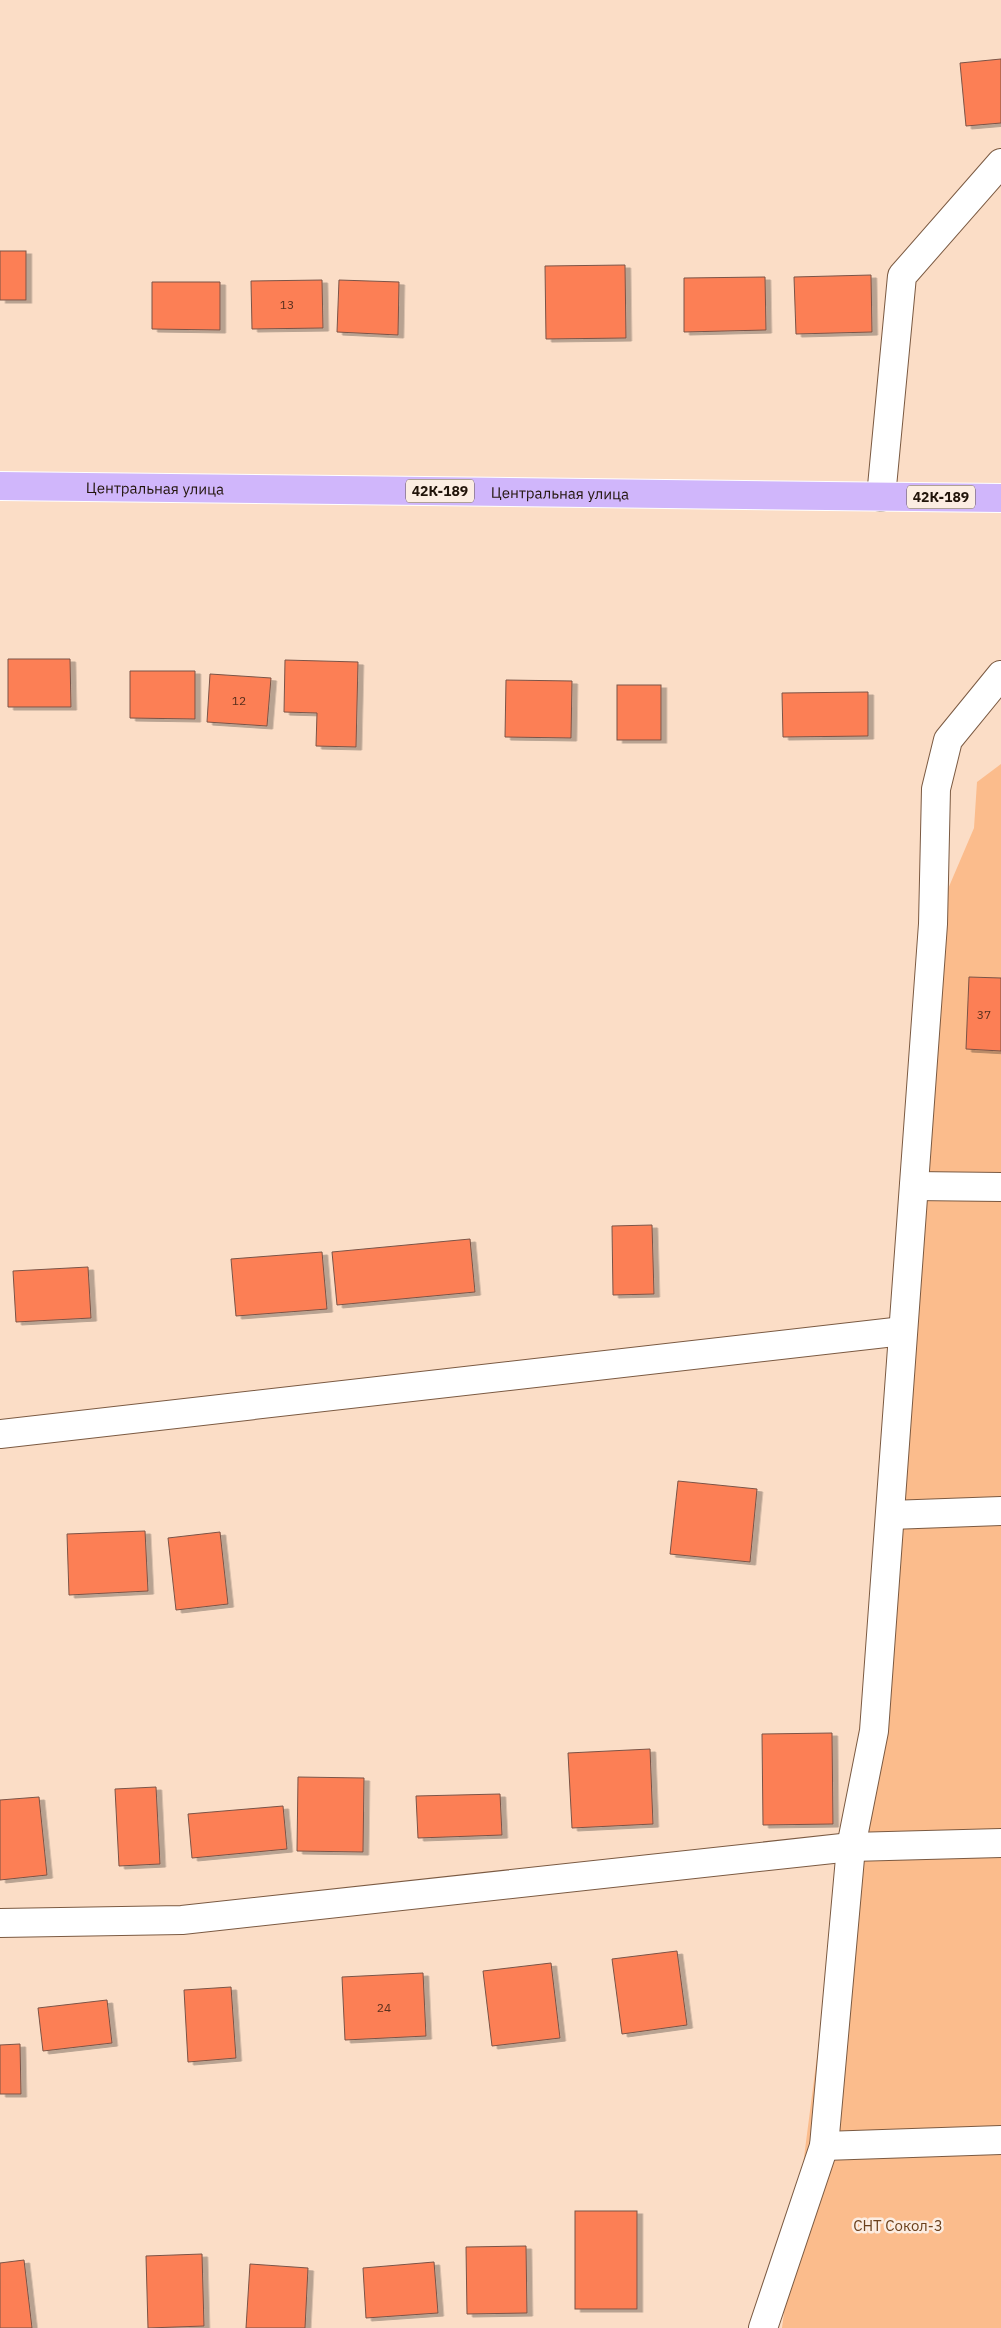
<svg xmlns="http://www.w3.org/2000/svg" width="1001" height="2328" font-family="'IBM Plex Sans',sans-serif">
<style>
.green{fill:#fbbc8c}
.building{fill:#fc7f55;stroke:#7b5447;filter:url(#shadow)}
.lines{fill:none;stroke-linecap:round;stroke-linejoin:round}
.minor-casing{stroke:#7b5a42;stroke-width:30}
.major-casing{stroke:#fff;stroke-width:30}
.minor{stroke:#fff;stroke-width:28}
.major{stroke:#d0b6fb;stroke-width:28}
.labels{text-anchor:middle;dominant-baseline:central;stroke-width:5;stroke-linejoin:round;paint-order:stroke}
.number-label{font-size:12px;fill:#582f1d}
.shield{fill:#fcede2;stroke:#63554b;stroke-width:1}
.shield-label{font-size:14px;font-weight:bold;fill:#21140a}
.street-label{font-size:15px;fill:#21140a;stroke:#fcede2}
.park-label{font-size:15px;fill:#6b401c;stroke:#fcede2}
</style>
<defs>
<filter id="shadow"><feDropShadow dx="5.5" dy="3" stdDeviation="0" flood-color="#0004"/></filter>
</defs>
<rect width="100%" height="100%" fill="#fbddc6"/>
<path class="green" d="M1001 764V2328H782L880 1568 933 924 974 828 977 782Z"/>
<g class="building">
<path d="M1001 59V123L966 126 960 63Z"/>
<rect x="0" y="251" width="26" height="49"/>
<path d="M625 265 626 338 546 339 545 266Z"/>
<path d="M871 275 872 332 796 334 794 277Z"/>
<path d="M765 277 766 330 684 332V278Z"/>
<path d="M322 280 323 328 252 329 251 281Z"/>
<path d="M339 280 399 282 398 335 337 332Z"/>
<path d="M152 282H220V330L152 329Z"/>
<path d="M8 659H70L71 707H8Z"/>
<path d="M285 660 358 662 356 747 316 746 317 713 284 712Z"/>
<path d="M130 671H195V719L130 718Z"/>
<path d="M210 674 271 678 267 726 207 722Z"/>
<path d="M506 680 572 681 571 738 505 737Z"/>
<rect x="617" y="685" width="44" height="55"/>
<path d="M868 692V736L783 737 782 693Z"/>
<path d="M969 977 1001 978V1051L966 1049Z"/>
<path d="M652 1225 654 1294 613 1295 612 1226Z"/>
<path d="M470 1239 475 1292 337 1305 332 1252Z"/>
<path d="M322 1252 327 1309 236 1316 231 1259Z"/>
<path d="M88 1267 91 1318 16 1322 13 1271Z"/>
<path d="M678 1481 757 1489 750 1562 670 1554Z"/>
<path d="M145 1531 148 1591 69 1595 67 1534Z"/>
<path d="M220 1532 228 1604 176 1610 168 1538Z"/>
<path d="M832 1733 833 1824 763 1825 762 1734Z"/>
<path d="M650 1749 653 1824 572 1828 568 1753Z"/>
<path d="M298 1777 364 1778 363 1852 297 1851Z"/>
<path d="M156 1787 160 1864 119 1866 115 1789Z"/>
<path d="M500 1794 502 1835 418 1838 416 1796Z"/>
<path d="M39 1797 47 1875 0 1880V1800Z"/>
<path d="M283 1806 287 1849 192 1858 188 1814Z"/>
<path d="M677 1951 687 2025 622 2034 612 1959Z"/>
<path d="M551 1963 560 2038 492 2046 483 1971Z"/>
<path d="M423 1973 426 2036 345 2040 342 1977Z"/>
<path d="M231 1987 236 2058 188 2062 184 1990Z"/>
<path d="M107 2000 112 2043 43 2051 38 2008Z"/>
<path d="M20 2044 21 2094H0V2045Z"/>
<rect x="575" y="2211" width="62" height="98"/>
<path d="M526 2246 527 2313 467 2314 466 2247Z"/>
<path d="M202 2254 204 2326 148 2328 146 2256Z"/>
<path d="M24 2260 32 2328H0V2263Z"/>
<path d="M434 2262 438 2313 366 2318 363 2268Z"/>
<path d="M250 2264 308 2268 305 2328H246Z"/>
</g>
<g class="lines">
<defs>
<g id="minor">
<path d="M881 497 902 276 1001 163"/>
<path d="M914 1186 1001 1187"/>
<path d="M0 1434 903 1331"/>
<path d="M890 1515 1001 1511"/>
<path d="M0 1923 182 1920 851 1847 1001 1843"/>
<path d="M824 2146 1001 2140"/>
<path d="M763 2328 824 2146 851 1847 874 1731 933 924 936 789 948 740 1001 675"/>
</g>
<g id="major">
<path id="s1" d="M0 486 1001 498"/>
</g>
</defs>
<use href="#minor" class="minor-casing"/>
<use href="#major" class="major-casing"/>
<use href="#minor" class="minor"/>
<use href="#major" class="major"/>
</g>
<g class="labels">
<g class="number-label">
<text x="287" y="304">13</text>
<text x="239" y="700">12</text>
<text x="984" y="1014">37</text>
<text x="384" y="2007">24</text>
</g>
<g class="shield">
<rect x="406" y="479.5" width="68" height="23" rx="4"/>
<rect x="907" y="485.5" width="68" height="23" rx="4"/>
</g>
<g class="shield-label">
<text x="440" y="491">42К-189</text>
<text x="941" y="497">42К-189</text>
</g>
<g class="street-label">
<text stroke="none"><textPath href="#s1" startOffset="155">Центральная улица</textPath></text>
<text stroke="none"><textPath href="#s1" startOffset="560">Центральная улица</textPath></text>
</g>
<g class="park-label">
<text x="898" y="2225">СНТ Сокол-3</text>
</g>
</g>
</svg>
